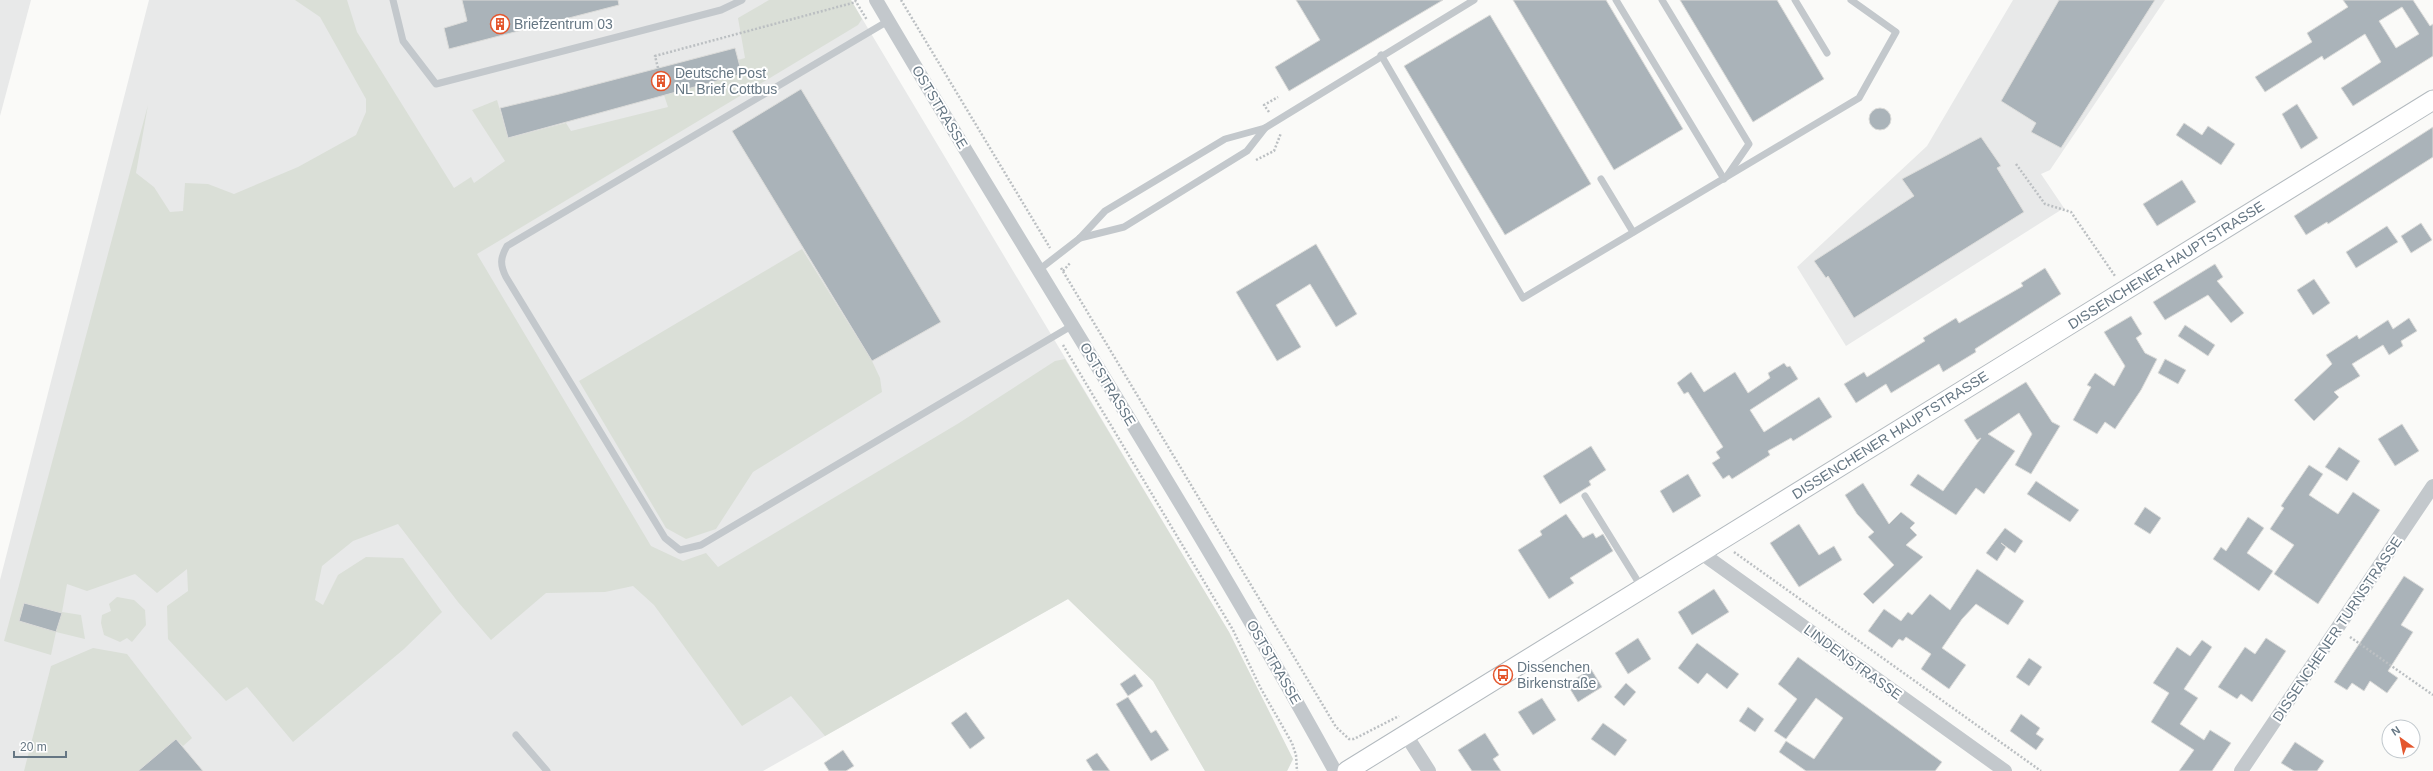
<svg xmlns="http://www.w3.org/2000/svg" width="2433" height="771" font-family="Helvetica,sans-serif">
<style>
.built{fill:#e8e9e9}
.green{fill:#dadfd7;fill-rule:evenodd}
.building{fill:#aab3b9;stroke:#dcdcda;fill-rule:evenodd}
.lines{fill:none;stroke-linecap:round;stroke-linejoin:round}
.secondary-casing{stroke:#b3babf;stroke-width:21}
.path{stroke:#bbbfc2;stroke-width:2.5;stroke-dasharray:2 2;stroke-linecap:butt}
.lane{stroke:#c3c8cc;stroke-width:7}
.street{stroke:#c3c8cc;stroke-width:14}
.secondary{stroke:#fff;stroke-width:19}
.labels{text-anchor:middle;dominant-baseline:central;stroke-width:4;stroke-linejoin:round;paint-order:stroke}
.poi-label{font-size:14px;fill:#657683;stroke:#fff;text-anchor:start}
.street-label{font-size:14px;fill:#657683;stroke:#fff}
</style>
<rect width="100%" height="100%" fill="#fafaf8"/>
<g class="built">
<path d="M0 0H31L0 116Z"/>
<path d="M149 0H851L1229 632 1293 759 1287 771H1205L1153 681 1068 599 763 771H0V580Z"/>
<path d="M2013 0H2165L2050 170 2041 174 2064 208 1846 346 1797 267 1927 146Z"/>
</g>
<g class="green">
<path d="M295 0H347L357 32 454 188 471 177 474 183 505 161 472 110 497 100 508 138 566 123 571 131 668 107 664 95 742 74 738 60 745 58 738 18 769 0H851L862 19 858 25 477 254 651 546 683 561 706 553 718 567 959 423 1055 361 1065 359 1229 632 1293 759 1287 771H1205L1153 681 1068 599 825 736 791 696 742 726 654 605 633 586 605 592 546 593 491 640 458 602 398 524 353 541 322 566 315 600 323 605 338 575 366 557 403 558 442 612 404 649 293 742 247 687 226 701 168 639 167 606 188 591 187 569 157 593 135 574 87 591 67 584 62 612 81 615 85 639 56 632 51 655 4 641 148 105 136 173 154 187 170 212 183 211 185 183 208 184 234 194 298 167 356 135 366 112V99L320 17ZM24 603 61 613 56 631 19 621Z"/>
<path d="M802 249 872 361 880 378 882 392 753 472 716 529 686 539 666 528 579 381Z"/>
<path d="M117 597 134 600 145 610 146 625 132 642 127 638 120 642 104 635 101 623 102 615 111 611 109 604Z"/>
<path d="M93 648 127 654 192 738 183 746 176 739 138 771H24L51 666Z"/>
</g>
<g class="building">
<path d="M462 0H618L619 5 449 49 444 28 467 21Z"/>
<path d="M1296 0H1443L1289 91 1275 67 1320 40Z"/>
<path d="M1513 0H1606L1683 129 1614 170Z"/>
<path d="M1680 0H1777L1824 79 1753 122Z"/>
<path d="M2059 0H2155L2061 148 2031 132 2036 123 2001 101Z"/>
<path d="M2343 0H2413L2430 26 2433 24V56L2353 106 2341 88 2381 62 2365 34 2324 60 2322 56 2265 92 2255 77 2312 42 2307 33 2348 7ZM2402 7 2419 34 2396 48 2379 21Z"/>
<path d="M1490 15 1591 184 1505 235 1404 66Z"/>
<path d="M735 48 742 74 508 138 500 108 559 94Z"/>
<path d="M801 89 941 322 872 361 732 131Z"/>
<path d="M2297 104 2318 138 2301 149 2282 114Z"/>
<circle cx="1880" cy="119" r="11"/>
<path d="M2184 123 2202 135 2208 126 2235 144 2221 165 2176 135Z"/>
<path d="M2433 127V157L2328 224 2327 222 2306 235 2294 216Z"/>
<path d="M1981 137 2001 166 1997 168 2024 212 1854 318 1828 276 1826 278 1814 261 1914 196 1902 179Z"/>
<path d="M2182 180 2196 202 2157 226 2143 204Z"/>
<path d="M2421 223 2432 240 2411 253 2401 236Z"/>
<path d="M2387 226 2398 242 2356 268 2346 252Z"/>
<path d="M1316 244 1357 314 1336 327 1310 284 1276 305 1301 347 1277 361 1236 292Z"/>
<path d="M2215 264 2223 277 2217 281 2244 313 2231 323 2208 295 2165 320 2153 302Z"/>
<path d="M2045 268 2061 294 1975 349 1976 352 1943 372 1939 364 1891 393 1886 384 1856 403 1844 384 1864 372 1867 377 1925 341 1923 338 1956 318 1959 323 2023 286 2021 283Z"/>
<path d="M2314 279 2330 303 2313 315 2297 290Z"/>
<path d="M2131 316 2142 334 2136 338 2145 353 2157 359 2141 390 2115 429 2105 422 2097 434 2073 420 2091 387 2087 385 2095 373 2114 386 2125 366 2104 332Z"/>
<path d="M2409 318 2417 331 2401 341 2403 346 2389 355 2383 345 2352 364 2360 376 2334 392 2339 397 2314 421 2294 400 2332 364 2326 355 2357 335 2359 339 2388 320 2393 329Z"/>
<path d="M2185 325 2215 345 2208 356 2178 336Z"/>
<path d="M2165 359 2186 370 2178 384 2158 373Z"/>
<path d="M1784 363 1787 367 1790 366 1798 379 1750 410 1764 432 1819 397 1832 417 1793 441 1791 438 1768 451 1770 455 1732 479 1729 475 1723 479 1712 463 1720 458 1716 452 1723 447 1688 392 1684 394 1677 383 1691 372 1704 392 1735 372 1748 393 1770 378 1768 373Z"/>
<path d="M2026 382 2052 422 2060 426 2031 474 2015 465 2032 434 2019 413 1988 434 2015 451 1984 494 1976 488 1956 515 1910 485 1918 474 1943 491 1981 438 1977 440 1964 420Z"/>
<path d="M2402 424 2419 451 2395 466 2378 439Z"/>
<path d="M1591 446 1606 470 1589 481 1591 485 1560 504 1543 476Z"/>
<path d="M2339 447 2360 461 2347 481 2325 467Z"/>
<path d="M2309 465 2323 474 2309 495 2338 514 2353 492 2380 510 2318 604 2274 574 2294 545 2270 529 2284 508 2281 506Z"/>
<path d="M1688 474 1701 496 1673 513 1660 491Z"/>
<path d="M2036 481 2079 510 2070 522 2027 494Z"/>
<path d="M1863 483 1889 524 1901 512 1915 523 1910 528 1917 535 1906 545 1923 557 1873 604 1863 594 1894 565 1868 537 1874 532 1857 514 1845 495Z"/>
<path d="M2145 507 2161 518 2150 534 2134 524Z"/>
<path d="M1566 514 1583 538 1593 533 1596 538 1603 534 1613 551 1570 578 1574 583 1549 599 1518 550 1542 535 1540 531Z"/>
<path d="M2248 517 2264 528 2247 553 2273 571 2259 591 2213 559 2221 547 2226 551Z"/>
<path d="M1799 524 1819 555 1834 546 1842 560 1799 587 1770 543Z"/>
<path d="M2005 528 2023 541 2015 553 2001 543 2006 547 1997 561 1986 553Z"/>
<path d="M1977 569 2024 601 2008 625 1976 604 1962 619 1942 648 1966 665 1949 689 1921 669 1931 654 1906 637 1903 641 1899 639 1892 648 1868 631 1884 609 1901 621 1908 612 1912 615 1930 594 1950 610Z"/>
<path d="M2404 576 2424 589 2401 625 2413 632 2388 671 2398 678 2387 693 2370 681 2364 691 2352 683 2347 690 2334 682Z"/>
<path d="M1714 589 1729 612 1692 635 1678 612Z"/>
<path d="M24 603 62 613 56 632 19 621Z"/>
<path d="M1638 638 1651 659 1628 674 1615 653Z"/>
<path d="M2266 638 2286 651 2252 702 2241 694 2237 699 2218 687 2245 647 2255 654Z"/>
<path d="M2202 640 2212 647 2184 689 2198 698 2180 724 2204 740 2210 730 2231 743 2212 771H2179L2194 750 2151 722 2169 693 2153 683 2177 647 2190 656Z"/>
<path d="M1697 643 1739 674 1727 689 1707 673 1698 684 1678 668Z"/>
<path d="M1798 657 1942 762 1935 771H1806L1779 752 1786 741 1814 759 1843 718 1816 698 1786 739 1774 731 1797 699 1778 684Z"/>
<path d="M2029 658 2042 667 2029 686 2016 677Z"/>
<path d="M1591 669 1602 687 1578 702 1567 684Z"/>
<path d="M1135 674 1143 686 1128 696 1120 684Z"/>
<path d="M1626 683 1636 692 1624 706 1614 697Z"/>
<path d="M1128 697 1151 733 1156 730 1169 750 1151 761 1116 704Z"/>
<path d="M1542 698 1556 720 1533 735 1518 712Z"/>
<path d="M1748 707 1764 719 1755 732 1739 721Z"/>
<path d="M966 712 985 738 970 749 951 723Z"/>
<path d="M2021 714 2040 728 2036 734 2044 739 2036 750 2010 731Z"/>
<path d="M1603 723 1627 740 1615 756 1591 739Z"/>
<path d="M1485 733 1499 755 1493 759 1501 771H1472L1458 750Z"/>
<path d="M176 739 203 771H138Z"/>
<path d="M2295 742 2324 761 2317 771H2294L2281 763Z"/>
<path d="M843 750 854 766 846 771H829L824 763Z"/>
<path d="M1097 753 1110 771H1093L1086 760Z"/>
</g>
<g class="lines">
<defs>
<path id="secondary" d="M1347 771 2433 100"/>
</defs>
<use href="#secondary" class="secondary-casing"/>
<g class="path">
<path d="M855 0 867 20"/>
<path d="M901 0 1050 248"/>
<path d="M658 68 655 56 856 2"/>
<path d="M1269 112 1264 105 1278 97"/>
<path d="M1256 160 1274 151 1281 133"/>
<path d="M2016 164 2045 204 2071 212 2115 276"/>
<path d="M1061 268 1336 727 1349 739H1354L1399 716"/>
<path d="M1063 271 1071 262"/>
<path d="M1063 345 1233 630 1260 687 1292 743 1296 755 1297 771"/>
<path d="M1734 552 2041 771"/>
<path d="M2350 637 2433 695"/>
</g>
<g class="lane">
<path d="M393 0 403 41 436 84 721 10 742 0"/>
<path d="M1616 0 1724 179"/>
<path d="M1662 0 1749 144 1727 176"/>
<path d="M1795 0 1827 53"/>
<path d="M888 21 507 246C500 258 500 265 506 277L665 538 680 550 701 545 1073 325"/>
<path d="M1381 55 1523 298 1859 98 1896 32 1851 0"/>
<path d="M1601 179 1633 232"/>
<path d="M1080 238 1124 227 1247 151 1265 128"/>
<path d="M1040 269 1080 238 1105 211 1225 139 1265 128 1474 0"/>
<path d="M1585 496 1642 588"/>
<path d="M516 735 547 771"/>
</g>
<g class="street">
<path d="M876 0C1027 258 1191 509 1335 771"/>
<path d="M1700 552 2005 771"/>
<path d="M1406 735 1429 771"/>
<path d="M2241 771 2433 486"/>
</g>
<use href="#secondary" class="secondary"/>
</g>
<defs>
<symbol id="building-ring" viewBox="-11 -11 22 22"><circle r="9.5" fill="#fff" stroke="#e4572e" stroke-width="1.5"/><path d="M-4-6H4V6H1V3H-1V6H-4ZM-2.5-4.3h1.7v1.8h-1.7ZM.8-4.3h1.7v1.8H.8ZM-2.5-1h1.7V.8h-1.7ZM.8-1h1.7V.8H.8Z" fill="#e4572e"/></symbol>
<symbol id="bus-ring" viewBox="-11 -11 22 22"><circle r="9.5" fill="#fff" stroke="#e4572e" stroke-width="1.5"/><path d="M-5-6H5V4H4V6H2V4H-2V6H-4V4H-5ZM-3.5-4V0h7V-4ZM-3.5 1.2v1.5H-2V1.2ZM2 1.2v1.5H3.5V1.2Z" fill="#e4572e"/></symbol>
</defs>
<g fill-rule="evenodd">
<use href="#building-ring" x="489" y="13" width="22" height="22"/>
<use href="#building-ring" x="650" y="70" width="22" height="22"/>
<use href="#bus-ring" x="1492" y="664" width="22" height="22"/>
</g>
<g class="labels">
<g class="poi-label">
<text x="514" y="24">Briefzentrum 03</text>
<text x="675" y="73">Deutsche Post<tspan x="675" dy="16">NL Brief Cottbus</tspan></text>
<text x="1517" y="667">Dissenchen<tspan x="1517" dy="16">Birkenstraße</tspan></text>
</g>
<g class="street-label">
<text transform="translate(940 107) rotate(59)">OSTSTRASSE</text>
<text transform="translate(2166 265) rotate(-32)">DISSENCHENER HAUPTSTRASSE</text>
<text transform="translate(1108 384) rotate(59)">OSTSTRASSE</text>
<text transform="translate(1890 435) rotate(-32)">DISSENCHENER HAUPTSTRASSE</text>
<text transform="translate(2337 629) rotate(-56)">DISSENCHENER TURNSTRASSE</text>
<text transform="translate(1274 662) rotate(60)">OSTSTRASSE</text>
<text transform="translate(1853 662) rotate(36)">LINDENSTRASSE</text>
</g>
</g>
<g transform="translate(2401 739) rotate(327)"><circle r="19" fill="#ffffff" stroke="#c1c8cd"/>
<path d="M0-3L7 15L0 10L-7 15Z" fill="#e4572e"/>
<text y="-6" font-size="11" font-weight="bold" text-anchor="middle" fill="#657683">N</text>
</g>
<path d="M14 751v6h52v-6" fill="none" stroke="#657683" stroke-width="2"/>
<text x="20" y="751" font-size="12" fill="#657683" stroke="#ffffff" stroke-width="3" paint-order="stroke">20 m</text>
</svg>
